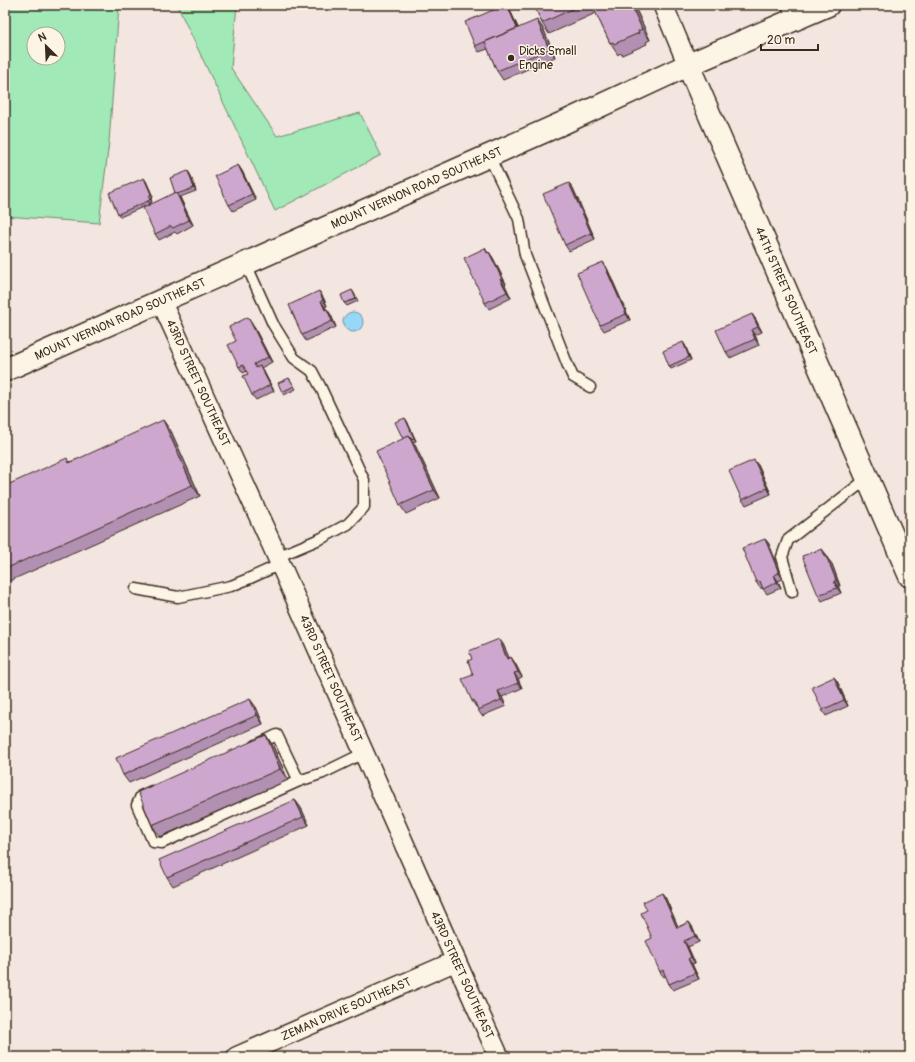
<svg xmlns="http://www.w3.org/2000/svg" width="915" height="1062" font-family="Pangolin,sans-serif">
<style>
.green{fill:#a1e9b7;stroke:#6e8a6a;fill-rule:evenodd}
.water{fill:#97d8f9;stroke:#7292a1}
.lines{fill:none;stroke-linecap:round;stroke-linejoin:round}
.service-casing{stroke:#3b2a1e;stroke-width:13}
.minor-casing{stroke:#3b2a1e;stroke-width:22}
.tertiary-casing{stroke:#3b2a1e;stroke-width:25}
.primary-casing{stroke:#3b2a1e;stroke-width:25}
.service{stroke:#fcf5e5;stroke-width:10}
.minor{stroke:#fcf5e5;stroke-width:19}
.tertiary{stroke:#fcf5e5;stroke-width:22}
.primary{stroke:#fcf5e5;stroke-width:22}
.wall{fill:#b190b1;stroke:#3b2a1e}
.shaded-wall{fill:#907590;stroke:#3b2a1e}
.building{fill:#cea7ce;stroke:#3b2a1e}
.poi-dot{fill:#3b2a1e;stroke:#fcf5e5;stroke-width:1.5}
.labels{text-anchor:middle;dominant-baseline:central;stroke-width:3;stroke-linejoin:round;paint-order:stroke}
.poi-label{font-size:12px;fill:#3b2a1e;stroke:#fcf5e5;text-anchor:start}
.street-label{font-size:12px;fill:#3b2a1e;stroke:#fcf5e5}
</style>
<rect width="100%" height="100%" fill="#f3e5e0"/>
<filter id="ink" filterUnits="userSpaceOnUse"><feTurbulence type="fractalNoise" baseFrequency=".025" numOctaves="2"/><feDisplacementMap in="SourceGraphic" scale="8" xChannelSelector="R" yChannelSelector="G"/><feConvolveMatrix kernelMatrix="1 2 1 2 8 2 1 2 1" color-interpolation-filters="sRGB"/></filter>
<g filter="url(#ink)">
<g class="green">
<path d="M5 5H119L109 142 99 223 5 216ZM34 34H58V58H34Z"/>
<path d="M177 5H237L231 68 277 136 360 113 381 155 275 211Z"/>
</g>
<circle class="water" cx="353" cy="322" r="10"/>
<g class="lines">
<defs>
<g id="service">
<path d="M787 5 793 20"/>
<path d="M489 156 519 219 525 255 568 366 573 377 590 387"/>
<path d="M246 264 273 324 294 358 312 371 320 386 364 480V507L348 524 322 538 277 557"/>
<path d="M136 589 178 597 231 586 248 579 281 564"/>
<path d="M792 592 782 557 788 540 868 478"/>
<path d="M256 745 277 735 299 781"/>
<path d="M152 791 141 796 137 805 153 842 162 843 299 781 323 773 364 753"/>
</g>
<g id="minor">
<path d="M663 5 688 65"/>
<path id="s1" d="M161 301 271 543 456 961 499 1057"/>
<path id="s2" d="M236 1057 456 961"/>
</g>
<g id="tertiary">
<path id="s3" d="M688 65 910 576"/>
</g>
<g id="primary">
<path id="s4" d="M5 370 563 123 688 65 828 5"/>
</g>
</defs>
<use href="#service" class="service-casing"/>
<use href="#minor" class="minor-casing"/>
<use href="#tertiary" class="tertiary-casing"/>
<use href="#primary" class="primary-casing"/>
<use href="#service" class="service"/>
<use href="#minor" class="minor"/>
<use href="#tertiary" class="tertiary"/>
<use href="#primary" class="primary"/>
</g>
<g class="wall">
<path d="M507 5 510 10 518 28H543L555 57 503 80 497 71 488 49 479 52 475 46Z"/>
<path d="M534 5H634L650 40 646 42 647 44 622 55 620 53 618 55 610 43 596 13 549 34 542 23Z"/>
<path d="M238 165 242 171 256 200 233 211 229 205Z"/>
<path d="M190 174 196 191 180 197 193 225 177 234 175 232 159 240 155 234 175 193Z"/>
<path d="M146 181 153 197 151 199 152 202 150 204 120 217 118 214Z"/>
<path d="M569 183 573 188 595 239 569 251 565 245Z"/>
<path d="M485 248 488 253 489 252 493 258 506 284 505 285 511 298 489 309 485 303Z"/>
<path d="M607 268 630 320 604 331 600 325Z"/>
<path d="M352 290 354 293 358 301 347 306 344 303Z"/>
<path d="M323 297 327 306 325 307 326 309H327L331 315 336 327 306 341 302 335Z"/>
<path d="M752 314 756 320 762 332 755 335 759 345 730 358 726 352Z"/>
<path d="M248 317 252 323 272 362 261 368 264 372 274 391 256 400 252 395 248 374 247 371 243 373 239 367 236 341Z"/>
<path d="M685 345 691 360 671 369 669 366Z"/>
<path d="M289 378 296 389 284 395 282 392Z"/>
<path d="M407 421 416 441 413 442 415 445 440 498 406 514 400 505 403 439Z"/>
<path d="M171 431 200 496 5 583V486L69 462Z"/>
<path d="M758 465 771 494 746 505 742 500Z"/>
<path d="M765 539 769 544 783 579 778 581 781 588 767 594 762 588H760L756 582Z"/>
<path d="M826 554 827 558 832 564 840 586H838L841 593 822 601 818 595Z"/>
<path d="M499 639 503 644 509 658 515 663 522 677 518 679 522 688 502 697 506 706 482 716 478 710 477 707H476L472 701 473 675 472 659Z"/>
<path d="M834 677 838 683 848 706 826 716 822 710Z"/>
<path d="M256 707 263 724 129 783 123 775Z"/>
<path d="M266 735 273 746 288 780 160 837 152 825Z"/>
<path d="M295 800 301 808 309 825 173 886 167 877Z"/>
<path d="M662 893 666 899 678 927 689 922 693 928 699 942 688 947 695 963 692 964 699 979 673 990 669 984 666 976 664 977 660 972 647 910Z"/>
</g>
<g class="shaded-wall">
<path d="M507 5 510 10 521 34 517 28Z"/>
<path d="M631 5H634L650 40 642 29Z"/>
<path d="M537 20 543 28 555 57 549 49Z"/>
<path d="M238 165 242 171 256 200 252 194Z"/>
<path d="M188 171 190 174 196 191 194 188Z"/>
<path d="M144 178 146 181 153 197 151 194Z"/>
<path d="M569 183 573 188 595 239 591 233Z"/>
<path d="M176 192 180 198 193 225 189 220Z"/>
<path d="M149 196 152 202 150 204 148 201Z"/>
<path d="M489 252 493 258 506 284 502 279Z"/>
<path d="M603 262 607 268 630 320 626 314Z"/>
<path d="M500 279 505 285 511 298 507 292Z"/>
<path d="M319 291 323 297 327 306 323 300Z"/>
<path d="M321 301 325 307 329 316 325 310Z"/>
<path d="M327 309 331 315 336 327 332 321Z"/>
<path d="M752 314 756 320 762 332 758 327Z"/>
<path d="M248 317 252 323 272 362 268 357Z"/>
<path d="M751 330 755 335 759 345 755 339Z"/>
<path d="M683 342 685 345 691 360 689 357Z"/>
<path d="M260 366 264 372 274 391 270 385Z"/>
<path d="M405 418 407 421 416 441 414 438Z"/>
<path d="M163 420 171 431 200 496 192 485Z"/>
<path d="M409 436 415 445 440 498 434 490Z"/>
<path d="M754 460 758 465 771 494 767 488Z"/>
<path d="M765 539 769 544 783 579 779 573Z"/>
<path d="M822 549 826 554 830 564 826 558Z"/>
<path d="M827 558 832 564 840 586 836 580Z"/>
<path d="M774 575 778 581 781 588 777 582Z"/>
<path d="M834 581 838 586 841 593 837 588Z"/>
<path d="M499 639 503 644 512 664 507 659Z"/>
<path d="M511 657 515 663 522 677 518 672Z"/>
<path d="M514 673 518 679 522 688 518 683Z"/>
<path d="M834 677 838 683 848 706 844 700Z"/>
<path d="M498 691 502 697 506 706 501 700Z"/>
<path d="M250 699 256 707 263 724 257 715Z"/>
<path d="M266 735 273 746 288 780 280 769Z"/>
<path d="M295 800 301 808 309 825 303 817Z"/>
<path d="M662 893 666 899 681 933 677 928Z"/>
<path d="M689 922 693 928 699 942 695 936Z"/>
<path d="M684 941 688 947 695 963 691 957Z"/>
<path d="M688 959 692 964 699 979 695 973Z"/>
</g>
<g class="building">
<path d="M505 5H507L517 28 475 46 465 22Z"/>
<path d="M534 5H581L542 23Z"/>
<path d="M592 5H631L642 29 638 31 639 33 614 44 613 42 610 43Z"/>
<path d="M537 20 549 49 497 71 485 42Z"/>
<path d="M238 165 252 194 229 205 215 176Z"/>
<path d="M188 171 194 188 177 194 176 192 175 193 170 178Z"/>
<path d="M144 178 151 194 149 196 150 199 148 201 118 214 109 193Z"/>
<path d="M569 183 591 233 565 245 543 194Z"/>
<path d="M176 192 189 220 173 228 171 226 155 234 143 208Z"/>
<path d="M485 248 487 253 489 252 502 279H500L507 292 485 303 464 258Z"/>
<path d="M603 262 626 314 600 325 577 273Z"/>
<path d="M352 290 356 299 344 303 341 295Z"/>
<path d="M319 291 323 300 321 301 325 310 327 309 332 321 302 335 289 305Z"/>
<path d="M752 314 758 327 751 330 755 339 726 352 716 330Z"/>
<path d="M248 317 268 357 254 364 256 368 260 366 270 385 252 395 243 376 248 374 243 365 239 367 228 345 236 341 229 327Z"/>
<path d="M683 342 689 357 669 366 663 351Z"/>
<path d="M289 378 294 386 282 392 278 383Z"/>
<path d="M405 418 414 438 411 439 409 436 403 439 395 422Z"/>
<path d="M163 420 192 485 5 569V486L67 458 69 463Z"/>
<path d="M409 436 434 490 400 505 376 451Z"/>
<path d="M754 460 767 488 742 500 729 471Z"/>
<path d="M765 539 779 573 774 575 777 582 763 589 760 581 756 582 742 548Z"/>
<path d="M822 549 826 558H827L836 580 834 581 837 588 818 595 802 556Z"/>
<path d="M499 639 507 659 511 657 518 672 514 673 518 683 498 691 501 700 478 710 474 700 472 701 462 679 473 675 468 661 472 659 469 651Z"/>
<path d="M834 677 844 700 822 710 812 687Z"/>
<path d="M250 699 257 715 123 775 116 758Z"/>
<path d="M266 735 280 769 152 825 138 792Z"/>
<path d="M295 800 303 817 167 877 159 860Z"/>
<path d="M662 893 677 928 689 922 695 936 684 941 691 957 688 959 695 973 669 984 663 970 660 972 646 941 652 938 641 913 647 910 643 902Z"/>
</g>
</g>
<circle class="poi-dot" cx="511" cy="58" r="4"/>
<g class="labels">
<g class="poi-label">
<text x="519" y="51">Dicks Small<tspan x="519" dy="14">Engine</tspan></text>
</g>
<g class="street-label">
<text stroke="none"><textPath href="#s4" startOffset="450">MOUNT VERNON ROAD SOUTHEAST</textPath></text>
<text stroke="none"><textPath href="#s3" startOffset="246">44TH STREET SOUTHEAST</textPath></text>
<text stroke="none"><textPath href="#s4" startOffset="126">MOUNT VERNON ROAD SOUTHEAST</textPath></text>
<text stroke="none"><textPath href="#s1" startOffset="90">43RD STREET SOUTHEAST</textPath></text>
<text stroke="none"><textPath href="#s1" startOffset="414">43RD STREET SOUTHEAST</textPath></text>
<text stroke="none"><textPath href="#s1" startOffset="738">43RD STREET SOUTHEAST</textPath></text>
<text stroke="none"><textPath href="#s2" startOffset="120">ZEMAN DRIVE SOUTHEAST</textPath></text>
</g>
</g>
<rect width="915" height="1062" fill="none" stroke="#fcf5e5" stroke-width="20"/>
<rect x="10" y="10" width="895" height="1042" fill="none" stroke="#3b2a1e" stroke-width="1.5" filter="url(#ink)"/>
<g transform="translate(46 46) rotate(336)"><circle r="19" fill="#fcf5e5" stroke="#afa495"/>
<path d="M0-3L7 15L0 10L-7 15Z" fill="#3b2a1e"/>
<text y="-6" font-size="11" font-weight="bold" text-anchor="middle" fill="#3b2a1e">N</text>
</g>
<path d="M761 44v6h57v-6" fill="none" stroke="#3b2a1e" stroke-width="2"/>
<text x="767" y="44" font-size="12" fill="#3b2a1e" stroke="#fcf5e5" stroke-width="3" paint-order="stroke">20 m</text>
</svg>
